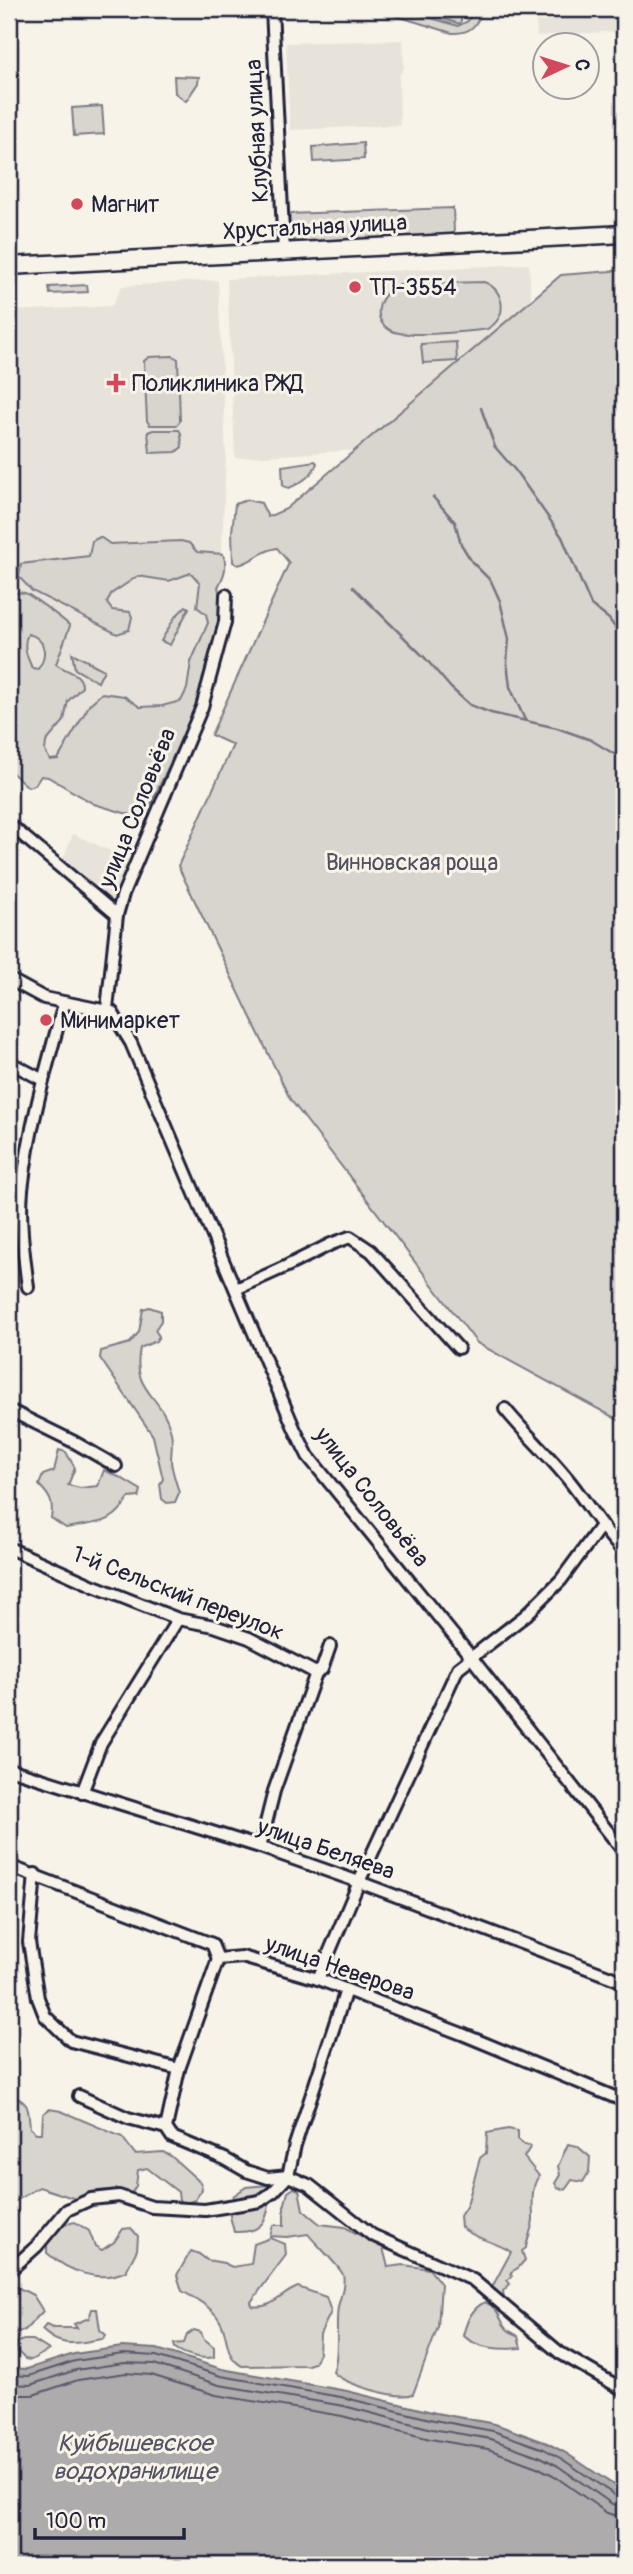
<svg xmlns="http://www.w3.org/2000/svg" width="633" height="2574" font-family="Pangolin,sans-serif">
<style>
.built{fill:#e7e3db}
.green{fill:#d8d5cf;stroke:#7d7c85;stroke-width:2;fill-rule:evenodd}
.water{fill:#aeabad;stroke:#76747f;stroke-width:2}
.lines{fill:none;stroke-linecap:round;stroke-linejoin:round}
.shore{stroke:#5a5969;stroke-width:2}
.stream{stroke:#76747f;stroke-width:2.5}
.minor-casing{stroke:#22223b;stroke-width:16}
.secondary-casing{stroke:#22223b;stroke-width:21}
.minor{stroke:#f7f3e8;stroke-width:10}
.secondary{stroke:#f7f3e8;stroke-width:16}
.poi-dot{fill:#d1495b;stroke:#f7f3e8;stroke-width:2.5}
.labels{text-anchor:middle;dominant-baseline:central;stroke-width:6;stroke-linejoin:round;paint-order:stroke}
.street-label{font-size:23px;fill:#22223b;stroke:#f7f3e8}
.poi-label{font-size:23px;fill:#22223b;stroke:#f7f3e8;text-anchor:start}
.park-label{font-size:23px;fill:#504f60;stroke:#f7f3e8}
.water-label{font-size:24px;font-style:italic;fill:#535263;stroke:#f7f3e8}
</style>
<rect width="100%" height="100%" fill="#f7f3e8"/>
<filter id="ink" filterUnits="userSpaceOnUse"><feTurbulence type="fractalNoise" baseFrequency=".0143" numOctaves="2"/><feDisplacementMap in="SourceGraphic" scale="14" xChannelSelector="R" yChannelSelector="G"/><feConvolveMatrix kernelMatrix="1 2 1 2 8 2 1 2 1" color-interpolation-filters="sRGB"/></filter>
<g filter="url(#ink)">
<g class="built">
<path d="M535 9H624V31L537 36Z"/>
<path d="M403 40 404 68 399 76 400 125 290 130 286 43Z"/>
<path d="M529 264 532 314 373 449 235 458 227 279Z"/>
<path d="M218 280 226 455 219 619 191 717 149 818 18 759 9 595V311L112 306 122 286Z"/>
<path d="M73 834 131 860 112 905 61 864Z"/>
</g>
<g class="green">
<path d="M374 9H401L458 26 468 21 474 9H483C477 25 471 34 452 33Z"/>
<path d="M412 9H464L460 24Z"/>
<path d="M174 76 199 77 198 83 186 101 175 93Z"/>
<path d="M102 106 104 134 74 136 72 108Z"/>
<path d="M363 143 364 159 314 162 313 147Z"/>
<path d="M453 208 454 232 450 236 297 243 289 236 288 214Z"/>
<path d="M624 270V1423L477 1343 290 1099 178 866 233 745 211 735 289 563 277 548C259 551 255 561 238 565L233 562 232 532 235 504 247 500 261 503 268 517 286 509 561 275Z"/>
<path d="M484 282C506 290 508 319 487 329 471 332 413 336 399 333 368 327 375 291 403 284Z"/>
<path d="M87 285 88 292 50 294 49 287Z"/>
<path d="M456 342 457 361 423 363 421 344Z"/>
<path d="M173 356 178 359 180 421 177 425H150L147 421 144 361 149 357Z"/>
<path d="M153 430H179L181 433 182 447 176 452 150 453 148 432Z"/>
<path d="M315 461 317 463C313 475 301 483 289 488L283 486 282 466Z"/>
<path d="M100 537 110 544 181 541 189 543 197 552 223 554C228 567 224 576 218 587L224 613 200 699 151 804 143 813 131 815 94 804 48 777 41 776 35 785 28 787 9 770V590L13 593C17 593 21 592 25 593 29 594 67 622 70 626L56 664C66 672 82 672 82 687L68 701 64 721 46 742 45 751 50 760 58 759 90 704 102 693 124 696 140 707 162 706 181 701 187 689 191 662 208 623 206 614 197 607 200 583 191 573 169 581 138 576 111 594 107 603 112 610 130 612 132 617 129 630 117 634 32 591 19 577 21 564 89 556 92 541ZM28 634C46 638 48 656 38 669L32 668C27 657 22 645 28 634Z"/>
<path d="M186 606 189 608 170 645 161 641 175 617Z"/>
<path d="M72 653 104 670 98 682 75 669Z"/>
<path d="M149 1307 161 1311V1321L155 1330 159 1336 156 1341 140 1348C131 1391 160 1394 170 1428 174 1440 171 1448 171 1461 171 1468 177 1485 179 1493L175 1502 167 1503 162 1499 160 1484 163 1479 153 1436 100 1358 101 1351 130 1343 139 1332 143 1309Z"/>
<path d="M59 1450 66 1452 75 1468 68 1485 80 1488 98 1486 104 1470 121 1478 141 1490 139 1497 129 1498C110 1528 98 1521 66 1528L51 1518C54 1503 50 1496 39 1485L43 1475 54 1471Z"/>
<path d="M9 2094C30 2103 28 2106 30 2128L36 2133H42L43 2114 49 2109 61 2111 122 2137 135 2154 163 2152 171 2156 201 2183 202 2189 195 2200 186 2203 179 2201 178 2192 147 2168 138 2170 136 2186 131 2194 114 2191 79 2200 39 2187 9 2205Z"/>
<path d="M508 2129 518 2131V2140L524 2145 531 2146 524 2157 539 2176C530 2188 533 2205 533 2220 532 2230 527 2238 526 2248L522 2251 525 2260 518 2268 511 2272 512 2277 507 2280 510 2284 503 2291 504 2298H499L491 2289 511 2252C495 2241 476 2240 461 2227L460 2216 467 2205 480 2158 486 2153 487 2133Z"/>
<path d="M568 2144 577 2146 590 2157 589 2172 583 2182 572 2180 565 2190 557 2187 555 2183 560 2175 558 2166Z"/>
<path d="M268 2185 272 2187C267 2212 270 2234 234 2232L230 2216 233 2196 246 2187Z"/>
<path d="M294 2188 299 2190 303 2210 320 2224 345 2227 383 2248 388 2267 404 2265 429 2269 441 2284 438 2327 413 2394C397 2400 344 2384 333 2372 340 2352 335 2328 338 2307 340 2298 346 2283 343 2275 342 2269 315 2243 308 2234L287 2237 270 2236 273 2225H284V2207L288 2192Z"/>
<path d="M75 2222 89 2231 95 2246 102 2250 114 2242 123 2229 131 2228 138 2236 137 2250 126 2271C99 2284 68 2271 47 2253V2240L62 2225Z"/>
<path d="M270 2238 285 2244 286 2255 251 2302 252 2306C272 2310 281 2293 298 2287L326 2297 331 2312 320 2334 319 2353 314 2363 308 2365 242 2366C225 2357 229 2339 221 2323 213 2307 197 2300 182 2291L177 2275 191 2251 199 2254 207 2260 224 2263 232 2267 251 2264 254 2244Z"/>
<path d="M9 2283 33 2295 43 2311 25 2330 9 2335Z"/>
<path d="M485 2302C501 2309 498 2319 507 2329 510 2332 514 2333 518 2336L521 2348C502 2350 476 2349 463 2335 467 2321 471 2309 485 2302Z"/>
<path d="M92 2309H97L100 2330 106 2335 103 2339C78 2342 63 2350 42 2330L46 2325 53 2328H77L74 2324 89 2318Z"/>
<path d="M194 2330 201 2332 203 2338 214 2347V2357C202 2360 185 2355 175 2348L174 2344 184 2343 187 2335Z"/>
<path d="M24 2340H33L49 2350 31 2360 25 2359 16 2350 17 2342Z"/>
</g>
<path class="water" d="M122 2347 157 2349 222 2369 347 2391 436 2413 495 2424 547 2443 566 2453 624 2492V2565H9V2368L27 2369 74 2354Z"/>
<g class="lines">
<g class="shore">
<path d="M9 2375 29 2376 75 2361 123 2354 156 2356 221 2376 346 2398 434 2420 493 2431 544 2449 562 2459 616 2496 624 2498"/>
<path d="M9 2384 30 2385 76 2370 124 2363 154 2364 219 2385 344 2406 432 2429 491 2439 541 2457 558 2466 612 2504 624 2507"/>
<path d="M9 2395H33L78 2380 126 2373 151 2375 216 2395 342 2416 430 2439 488 2449 537 2467 553 2475 607 2513 624 2518"/>
</g>
<g class="stream">
<path d="M481 408 495 447 515 470 562 537 591 605 609 619 624 640"/>
<path d="M433 497 455 522 461 544 472 562 491 581 500 601 509 639 507 662 510 687 525 720"/>
<path d="M353 587 426 659 451 688 470 705 491 713 557 728 591 740 624 760"/>
</g>
<defs>
<g id="minor">
<path d="M272 9 284 251"/>
<path d="M9 824 117 915"/>
<path d="M9 979 44 998 112 1012 131 1043 295 1430 308 1456 471 1657 624 1852"/>
<path d="M107 1009 117 915 123 894 202 707 225 622 226 595"/>
<path d="M9 1062 43 1080"/>
<path d="M28 1287C24 1255 19 1222 22 1190 29 1127 47 1065 64 1004"/>
<path d="M236 1289 287 1266 331 1244 350 1237 371 1251 458 1348"/>
<path d="M505 1409C526 1435 551 1457 571 1483 590 1507 602 1530 624 1552"/>
<path d="M9 1410 74 1442 116 1466"/>
<path d="M9 1548 94 1586 178 1619 214 1626 249 1638 316 1673"/>
<path d="M9 1769 260 1847 359 1882 624 1982"/>
<path d="M82 1793 101 1743 178 1619"/>
<path d="M260 1847 274 1791 316 1673 322 1669 330 1646"/>
<path d="M9 1866 212 1944 218 1959 242 1957 318 1979 462 2034 624 2101"/>
<path d="M35 1874 29 1942 38 1998 45 2016 71 2041 179 2069"/>
<path d="M318 1979 359 1882 458 1668 526 1615 561 1580 600 1527"/>
<path d="M79 2096 128 2118 166 2128 172 2137 225 2159 246 2171 268 2178 288 2176 309 2185 372 2235 473 2280 560 2353 624 2390"/>
<path d="M166 2128 179 2069 218 1959"/>
<path d="M9 2271 37 2246 67 2210 91 2199 119 2196 152 2207 205 2210 260 2201 273 2192 288 2176 295 2145 346 1990"/>
</g>
<path id="secondary" d="M9 266 624 234"/>
</defs>
<use href="#minor" class="minor-casing"/>
<use href="#secondary" class="secondary-casing"/>
<use href="#minor" class="minor"/>
<use href="#secondary" class="secondary"/>
</g>
</g>
<g class="poi-dot">
<circle cx="77" cy="204" r="7"/>
<circle cx="355" cy="287" r="7"/>
<path d="M112.5 372.5h7v7h7v7h-7v7h-7v-7h-7v-7h7z"/>
<circle cx="46" cy="1020" r="7"/>
</g>
<g class="labels">
<g class="street-label">
<text transform="translate(257 131) rotate(-93)">Клубная улица</text>
<text transform="translate(315 227) rotate(-3)">Хрустальная улица</text>
<text transform="translate(137 808) rotate(-68)">улица Соловьёва</text>
<text transform="translate(372 1497) rotate(52)">улица Соловьёва</text>
<text transform="translate(178 1593) rotate(21)">1-й Сельский переулок</text>
<text transform="translate(326 1849) rotate(19)">улица Беляева</text>
<text transform="translate(340 1968) rotate(19)">улица Неверова</text>
</g>
<g class="poi-label">
<text x="91" y="204">Магнит</text>
<text x="369" y="287">ТП-3554</text>
<text x="132" y="383">Поликлиника РЖД</text>
<text x="60" y="1020">Минимаркет</text>
</g>
<g class="park-label">
<text x="412" y="862">Винновская роща</text>
</g>
<g class="water-label">
<text x="135" y="2443">Куйбышевское<tspan x="135" dy="28">водохранилище</tspan></text>
</g>
</g>
<rect width="633" height="2574" fill="none" stroke="#f7f3e8" stroke-width="35"/>
<rect x="18" y="18" width="598" height="2539" fill="none" stroke="#22223b" stroke-width="2.5" filter="url(#ink)"/>
<g transform="translate(566 66) rotate(86)"><circle r="33" fill="#f7f3e8" stroke="#a29fa3" stroke-width="2"/>
<path d="M0-5L12 26L0 18L-12 26Z" fill="#d1495b"/>
<text y="-10" font-size="19" font-weight="bold" text-anchor="middle" fill="#22223b">С</text>
</g>
<path d="M35 2528v10h149v-10" fill="none" stroke="#22223b" stroke-width="3.5"/>
<text x="46" y="2528" font-size="21" fill="#22223b" stroke="#f7f3e8" stroke-width="5" paint-order="stroke">100 m</text>
</svg>
